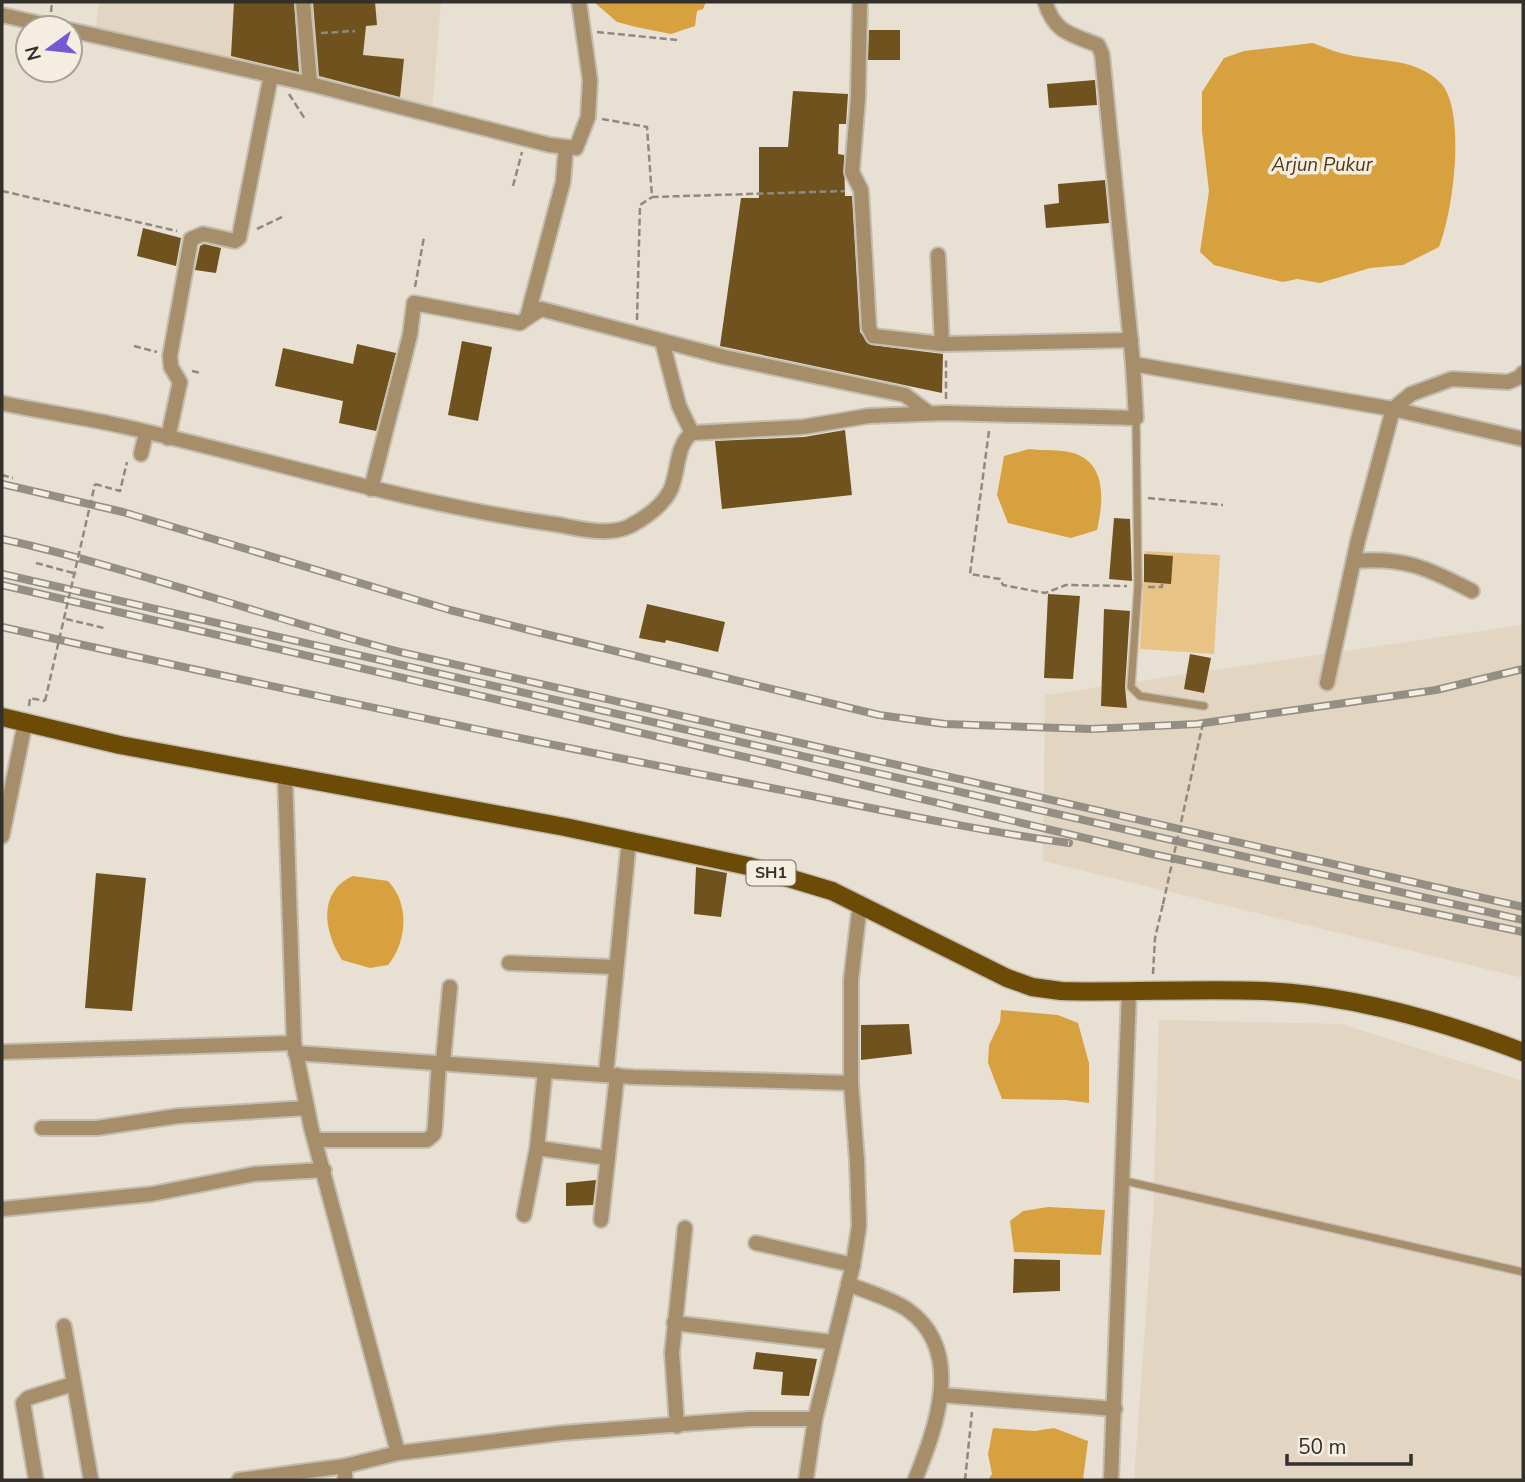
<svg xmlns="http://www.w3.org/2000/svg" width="1525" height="1482" font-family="'Nunito Sans',sans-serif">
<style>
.built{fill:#e2d5c2}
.green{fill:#e9c385}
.water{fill:#d7a13f}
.building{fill:#6f521e}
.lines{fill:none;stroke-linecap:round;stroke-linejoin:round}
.service-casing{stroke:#c4bdb1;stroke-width:10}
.minor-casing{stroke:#c4bdb1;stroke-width:18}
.primary-casing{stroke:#c4bdb1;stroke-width:21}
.path{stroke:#8f8980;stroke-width:2.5;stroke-dasharray:7 3.5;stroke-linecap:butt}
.service{stroke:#a58e69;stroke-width:7}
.minor{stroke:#a58e69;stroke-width:14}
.primary{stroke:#6b4b06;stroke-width:18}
.rail-casing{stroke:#948e85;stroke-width:8}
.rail{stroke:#f5ede0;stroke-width:5;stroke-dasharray:16;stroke-linecap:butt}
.path-bridge{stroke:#8f8980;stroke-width:2.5;stroke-dasharray:7 3.5;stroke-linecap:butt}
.labels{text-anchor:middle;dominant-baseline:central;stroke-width:7;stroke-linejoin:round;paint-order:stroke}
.shield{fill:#f5ede0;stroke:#6d6961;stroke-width:2}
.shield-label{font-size:16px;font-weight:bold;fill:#33302b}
.water-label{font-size:19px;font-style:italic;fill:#503910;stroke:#f5ede0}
</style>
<rect width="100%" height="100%" fill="#e8e0d3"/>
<g class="built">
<path d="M99 2H441L432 112 95 34Z"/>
<path d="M1523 625V978L1043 861 1045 695Z"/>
<path d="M1159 1020 1341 1024 1523 1081V1480H1134L1153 1216Z"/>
</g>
<path class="green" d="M1145 551 1220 555 1214 654 1140 649Z"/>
<g class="water">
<path d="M594 2H706L703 9 697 11 695 26 671 34 636 27 617 22Z"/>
<path d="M1313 43C1326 48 1340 54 1354 56 1375 60 1399 60 1418 68 1428 72 1438 79 1444 87 1465 120 1453 212 1439 247L1403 265 1370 268 1320 283 1297 279 1283 282 1249 274 1214 265 1200 252 1209 191 1202 131V92L1224 58 1244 51Z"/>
<path d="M1029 449C1043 451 1060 449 1073 453 1108 463 1103 504 1097 530L1071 538 1008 523 997 495 1004 456Z"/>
<path d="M353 876 388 881C410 904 407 942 388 965L370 968 342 960C324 932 317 892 353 876Z"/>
<path d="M1001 1010 1058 1015 1078 1023 1089 1063V1103L1066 1100 1002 1099 988 1063 989 1045 1000 1022Z"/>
<path d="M1048 1207 1105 1210 1101 1255 1014 1252 1010 1221 1023 1211Z"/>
<path d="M993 1428 1035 1431 1054 1428 1088 1441 1083 1480H988L992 1474 988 1454Z"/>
</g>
<g class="building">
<path d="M234 2H294L299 72 231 56Z"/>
<path d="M313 2H375L377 25 366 26 363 55 404 59 400 97 319 76Z"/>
<path d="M869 30H900V60H868Z"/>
<path d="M1095 80 1097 105 1049 108 1047 84Z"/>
<path d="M793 91 848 94 846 124H839L838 154 844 155 845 196H852L860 332 871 345 943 354 942 393 720 346 741 198H759V147H788Z"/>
<path d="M1105 180 1109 223 1046 228 1044 205 1059 203 1058 184Z"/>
<path d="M143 228 181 238 176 266 137 256Z"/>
<path d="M204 244 221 248 216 273 195 270 200 246Z"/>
<path d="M462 341 492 347 478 421 448 415Z"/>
<path d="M357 344 396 353 376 431 339 423 343 401 275 386 283 348 353 364Z"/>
<path d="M845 430 852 495 722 509 715 441 804 437Z"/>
<path d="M1114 518 1130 519 1132 581 1109 579Z"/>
<path d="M1144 554 1173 556 1171 584 1144 582Z"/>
<path d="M1048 594 1080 596 1073 679 1044 678Z"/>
<path d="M647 604 725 622 718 652 666 640 665 643 639 638Z"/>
<path d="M1104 609 1130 611 1125 687 1127 708 1101 706Z"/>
<path d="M1190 654 1211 658 1204 693 1184 689Z"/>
<path d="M696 867 727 873 721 917 694 914Z"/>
<path d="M96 873 146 878 132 1011 85 1008Z"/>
<path d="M909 1024 912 1054 861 1060V1025Z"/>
<path d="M596 1180 593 1205 566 1206V1183Z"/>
<path d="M1014 1259 1060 1260V1291L1013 1293Z"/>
<path d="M756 1352 817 1359 809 1396 781 1395 783 1372 753 1369Z"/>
</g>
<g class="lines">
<defs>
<g id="service">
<path d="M1136 418 1138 586 1131 687 1140 696 1204 706"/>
<path d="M1121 1180 1523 1272"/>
</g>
<g id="minor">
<path d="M303 2 310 84 550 145 576 148 588 117 590 80 579 2"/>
<path d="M860 2 858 98 852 172 861 190 869 328 873 336 942 344 1131 340"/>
<path d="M1045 2C1055 33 1070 34 1098 45L1102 54 1133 364 1393 409 1523 439"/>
<path d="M2 15 59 28"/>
<path d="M70 30 310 84"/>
<path d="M566 147 563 182 527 318 541 309 724 357 905 395 929 413"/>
<path d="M938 255 942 344"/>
<path d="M662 341 679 406 692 433"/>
<path d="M2 403C42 412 82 417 122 426 264 458 402 502 547 523 573 526 605 538 630 526 645 518 662 506 670 491 679 473 675 446 692 433L803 427 868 416 946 413 1136 418 1133 364"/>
<path d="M168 438 180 382 171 367 170 356 191 239 203 234 235 241 239 238 271 75"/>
<path d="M141 454 146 433"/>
<path d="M371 489 410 335 414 303 520 323 527 318"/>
<path d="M1354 561C1404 557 1428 568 1472 591"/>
<path d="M1327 683 1358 540 1393 409 1411 394 1452 379 1508 382 1520 377 1523 373"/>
<path d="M285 776 294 1043 311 1127 398 1453 345 1466V1480"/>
<path d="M2 836 25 723"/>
<path d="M509 963 616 967"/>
<path d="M2 1052 294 1043"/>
<path d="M295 1053 633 1077 851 1083"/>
<path d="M443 1062 450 987"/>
<path d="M606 1074 629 840"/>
<path d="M42 1128H97L178 1116 307 1108"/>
<path d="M315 1140H427L434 1134 435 1126 439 1062"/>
<path d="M537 1148 608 1158"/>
<path d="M2 1209 152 1194 254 1174 324 1170"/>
<path d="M524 1215 537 1148 545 1071"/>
<path d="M601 1220 617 1075"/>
<path d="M756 1243 853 1265"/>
<path d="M848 1284C867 1292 891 1298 908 1310 965 1351 936 1428 915 1480"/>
<path d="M674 1323 832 1342"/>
<path d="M64 1326 91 1480"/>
<path d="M941 1395 1115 1409"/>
<path d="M677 1426 672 1353 685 1228"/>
<path d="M398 1453 562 1433 750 1419H815"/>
<path d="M36 1480 23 1403 28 1398 73 1384"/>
<path d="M239 1480 345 1466"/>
<path d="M806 1480 815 1419 853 1265 859 1226 857 1160 851 1083V980L860 903"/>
<path d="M1111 1480 1129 992"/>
</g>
<path id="primary" d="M2 717 120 745 565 827 748 866 832 891 1007 978 1032 987 1061 991C1129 993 1197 988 1264 991 1352 995 1442 1021 1523 1052"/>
</defs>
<use href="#service" class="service-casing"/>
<use href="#minor" class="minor-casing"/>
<use href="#primary" class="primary-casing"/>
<g class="path">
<path d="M51 12 52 2"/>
<path d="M597 32 677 40"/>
<path d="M321 33 355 31"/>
<path d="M289 94 305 119"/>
<path d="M602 119 647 127 652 197 845 191"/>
<path d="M513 186 522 152"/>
<path d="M2 191 177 231"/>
<path d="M257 229 282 217"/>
<path d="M415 287 424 237"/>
<path d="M637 320 640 205 652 197"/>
<path d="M134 346 157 352"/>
<path d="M192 371 201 373"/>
<path d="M946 399V360"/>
<path d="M989 431 970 574 1000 579 1003 585 1045 593 1066 585 1127 586"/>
<path d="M2 475 13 478"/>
<path d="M95 484 120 491 127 462"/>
<path d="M1148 498 1223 505"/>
<path d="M36 563 77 574"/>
<path d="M1148 587H1162V584"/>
<path d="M66 619 104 628"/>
<path d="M29 706 30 698 45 701"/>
<path d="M1153 974 1155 938 1163 904"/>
<path d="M965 1480 972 1412"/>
</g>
<use href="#service" class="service"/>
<use href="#minor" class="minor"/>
<use href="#primary" class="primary"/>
<defs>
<g id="rail">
<path d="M2 484 123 512 450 610 537 632 879 715 945 724 1091 729 1197 724 1436 690 1523 669"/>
<path d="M2 539C137 569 266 618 400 652L1523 907"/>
<path d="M2 574 1523 920"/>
<path d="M2 585 775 764 1152 854 1523 932"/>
<path d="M2 627C248 682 493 734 741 782 850 803 958 828 1069 843"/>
</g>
</defs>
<use href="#rail" class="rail-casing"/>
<use href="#rail" class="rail"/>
<g class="path-bridge">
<path d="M45 701 95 484"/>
<path d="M1163 904 1203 723"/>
</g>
</g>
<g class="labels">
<rect class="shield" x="746.5" y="860.5" width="49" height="25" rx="5"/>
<g class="shield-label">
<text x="771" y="873">SH1</text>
</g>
<g class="water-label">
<text x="1322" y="165">Arjun Pukur</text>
</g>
</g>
<rect width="1525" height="1482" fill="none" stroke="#33302b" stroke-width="7"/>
<g transform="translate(49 49) rotate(255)"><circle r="33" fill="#f5ede0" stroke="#a7a198" stroke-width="2"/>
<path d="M0-5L12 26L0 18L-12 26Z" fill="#7359d3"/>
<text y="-10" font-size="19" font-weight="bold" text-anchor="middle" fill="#33302b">N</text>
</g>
<path d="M1287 1454v10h124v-10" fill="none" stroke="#33302b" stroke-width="3.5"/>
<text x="1298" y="1454" font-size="21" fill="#33302b" stroke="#f5ede0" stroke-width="5" paint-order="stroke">50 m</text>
</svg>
